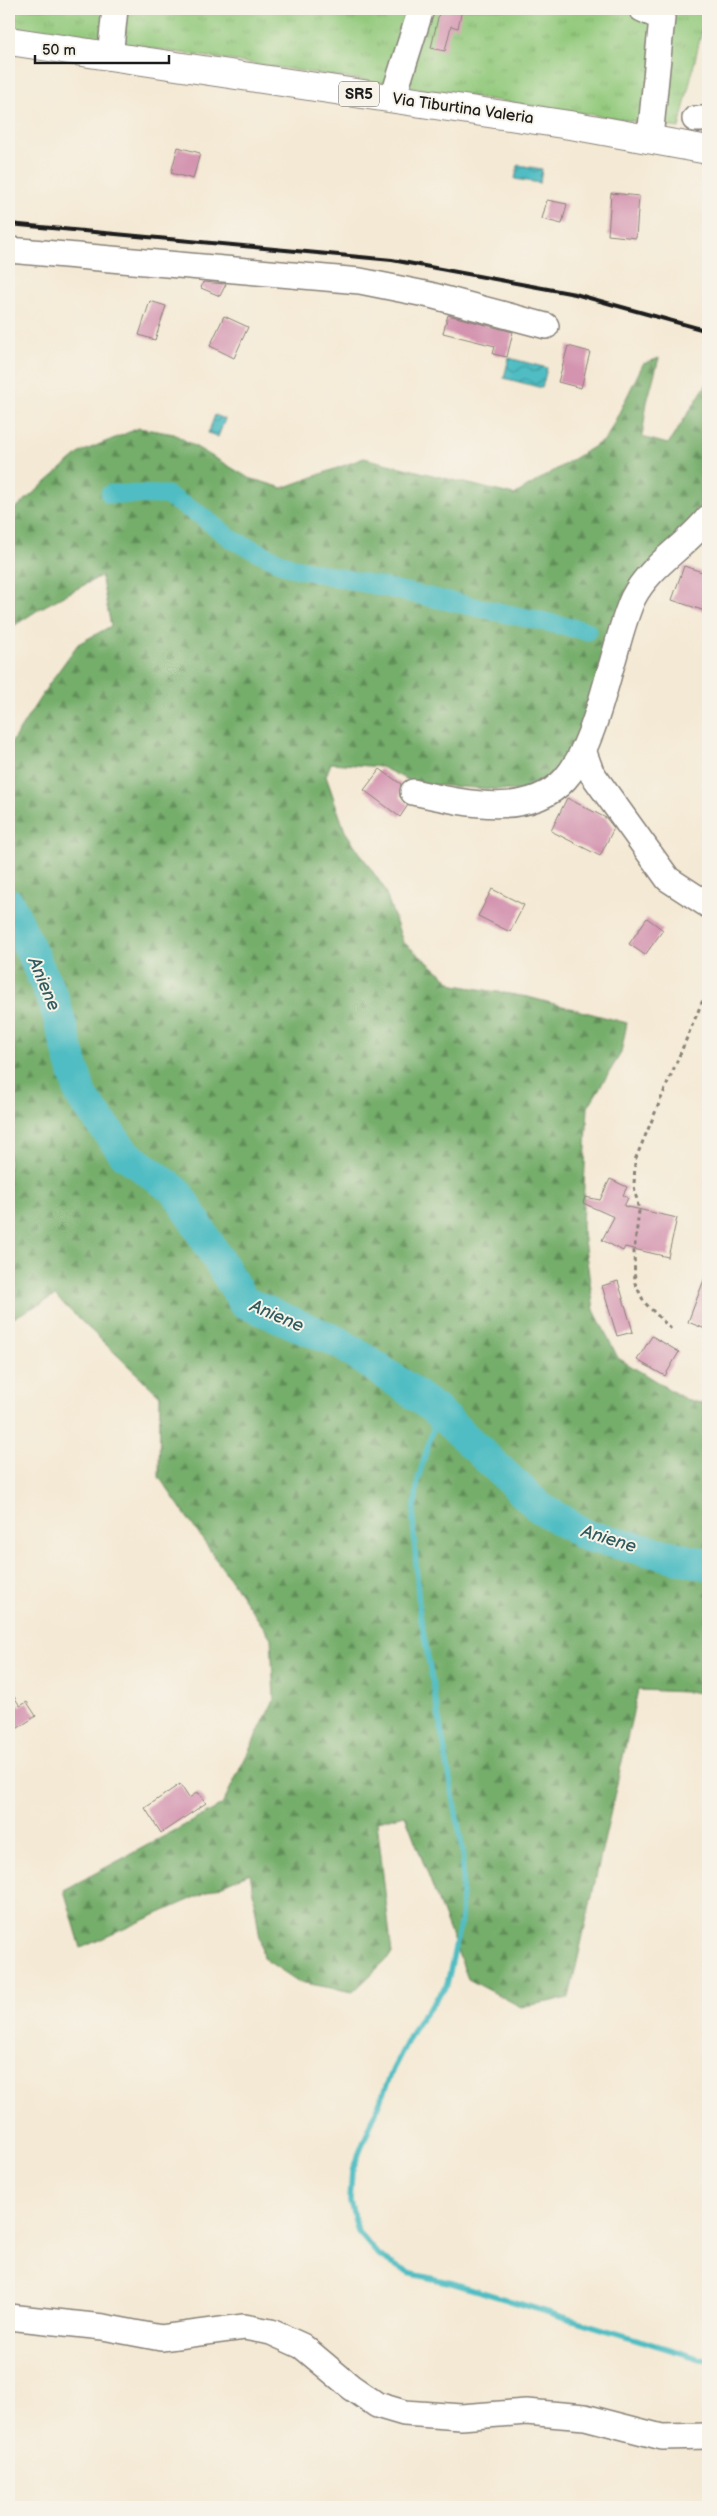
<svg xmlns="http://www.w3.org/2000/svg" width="717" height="2516" font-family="'Balsamiq Sans',sans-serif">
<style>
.forest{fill:url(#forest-firs);stroke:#486444}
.park{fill:url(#park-tufts);stroke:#57724c}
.water{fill:url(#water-waves);stroke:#366c70}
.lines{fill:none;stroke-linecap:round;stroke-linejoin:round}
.stream{stroke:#4fbdc3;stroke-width:5.5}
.canal{stroke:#4fbdc3;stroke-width:19}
.river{stroke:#4fbdc3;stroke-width:32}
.building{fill:#d494b0}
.minor-casing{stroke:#888278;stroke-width:28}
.major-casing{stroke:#888278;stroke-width:30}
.path{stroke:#888278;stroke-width:3;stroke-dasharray:4 4;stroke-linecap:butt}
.minor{stroke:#fff;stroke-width:25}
.major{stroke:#fff;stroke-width:28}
.rail{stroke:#1c1c1c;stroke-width:4}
.labels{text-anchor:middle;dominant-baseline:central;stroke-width:4;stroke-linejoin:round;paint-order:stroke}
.shield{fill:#f7f3e8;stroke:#5e5c59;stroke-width:1}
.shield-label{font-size:15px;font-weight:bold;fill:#1c1c1c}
.street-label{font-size:16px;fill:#1c1c1c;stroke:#f7f3e8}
.water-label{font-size:18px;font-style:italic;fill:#305c5f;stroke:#f7f3e8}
</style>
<defs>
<pattern id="forest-firs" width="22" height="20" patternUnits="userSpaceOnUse" patternTransform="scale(1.25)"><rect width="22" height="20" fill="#75ad6b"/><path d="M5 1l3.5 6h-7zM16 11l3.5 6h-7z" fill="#5f8c57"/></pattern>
<pattern id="park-tufts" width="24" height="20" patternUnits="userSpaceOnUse" patternTransform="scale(1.25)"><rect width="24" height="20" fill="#92c97b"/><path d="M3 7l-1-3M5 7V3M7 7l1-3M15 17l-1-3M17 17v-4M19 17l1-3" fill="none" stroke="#7dac6a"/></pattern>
<pattern id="water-waves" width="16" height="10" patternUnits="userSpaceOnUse" patternTransform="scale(1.25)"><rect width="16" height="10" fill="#4fbdc3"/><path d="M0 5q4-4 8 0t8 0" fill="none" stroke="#41999e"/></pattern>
</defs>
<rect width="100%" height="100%" fill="#f7f3e8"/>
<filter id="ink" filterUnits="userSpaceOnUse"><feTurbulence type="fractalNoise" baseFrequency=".02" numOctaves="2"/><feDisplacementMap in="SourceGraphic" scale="10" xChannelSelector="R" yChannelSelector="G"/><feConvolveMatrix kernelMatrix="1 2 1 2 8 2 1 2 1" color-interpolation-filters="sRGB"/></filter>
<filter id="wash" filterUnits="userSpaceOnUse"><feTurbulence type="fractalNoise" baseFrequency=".0096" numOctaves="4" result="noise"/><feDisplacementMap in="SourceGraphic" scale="20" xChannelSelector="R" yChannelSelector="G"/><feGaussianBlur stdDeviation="1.12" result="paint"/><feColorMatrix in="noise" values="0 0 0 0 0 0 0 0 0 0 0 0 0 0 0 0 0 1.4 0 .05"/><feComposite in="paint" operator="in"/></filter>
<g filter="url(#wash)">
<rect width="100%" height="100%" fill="#f4e9d4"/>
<path class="forest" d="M659 358 647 402 642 437 668 444 708 382V507L644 571 592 712 561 764 541 783 519 791 416 784 381 767 331 763 326 776 345 831 384 888 403 942 455 985 528 997 627 1023 621 1053 588 1107 582 1226 594 1310 618 1358 685 1399 708 1405V1693L638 1690 569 1998 521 2007 468 1979 405 1815 377 1821 392 1954 353 1992 299 1982 263 1958 250 1873 81 1948 64 1890 222 1805 274 1700 271 1638 159 1477 160 1396 55 1296 9 1320V746L49 684 78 644 111 626 101 576 41 608 9 629V514L81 452 139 428 174 434 249 478 283 488 364 458 514 495 606 439 643 364Z"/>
<path class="park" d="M9 9H707L679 128 9 27Z"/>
<g class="water">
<path d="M518 165 542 169 540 183 515 179Z"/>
<path d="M509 358 547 368 542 388 504 378Z"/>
<path d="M215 415 225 419 218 437 208 433Z"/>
</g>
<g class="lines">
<path class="stream" d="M438 1412 418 1479 413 1520 419 1608 463 1851 461 1920 447 1985 417 2023 393 2069 352 2171 350 2201 358 2232 379 2256 408 2273 452 2283 708 2361"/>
<path class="canal" d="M110 494 166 495 200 515 233 540 290 567 587 631"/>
<path class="river" d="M9 904 54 1001 81 1096 125 1154 177 1192 244 1302 340 1343 402 1385 438 1412 539 1507 587 1536 708 1565"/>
</g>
<g id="blocks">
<g class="building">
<path d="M440 9H462L458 28 451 26 445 51 431 48Z"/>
<path d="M178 147 200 153 193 179 171 173Z"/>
<path d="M611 193 639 196 636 238 608 235Z"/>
<path d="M547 200 567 204 562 224 542 219Z"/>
<path d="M203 282 226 284 220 296 201 288Z"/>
<path d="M150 301 166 306 155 340 139 335Z"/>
<path d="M448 315 513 332 507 357 493 354 495 346 443 333Z"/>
<path d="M224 316 248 327 234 358 210 346Z"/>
<path d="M568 346 590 352 581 388 558 382Z"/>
<path d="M684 566 708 574V612L672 600Z"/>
<path d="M380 769 401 784 400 797 408 805 400 817 364 790Z"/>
<path d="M567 798 606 818 614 828 600 856 551 831Z"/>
<path d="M492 889 524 905 510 932 478 916Z"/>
<path d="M647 918 663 930 645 955 629 944Z"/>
<path d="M610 1179 627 1187 623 1195 628 1198 624 1206 677 1218 668 1257 625 1247 623 1251 602 1240 614 1217 583 1203 585 1197 600 1200Z"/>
<path d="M707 1272H708V1330L688 1322Z"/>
<path d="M618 1281 633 1332 617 1336 602 1286Z"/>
<path d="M652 1336 679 1352 665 1376 637 1360Z"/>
<path d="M9 1689 20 1706 27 1702 36 1716 9 1734Z"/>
<path d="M180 1784 189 1798 198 1792 206 1803 161 1833 145 1808Z"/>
</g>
</g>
</g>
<g filter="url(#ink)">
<use href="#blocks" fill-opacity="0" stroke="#888278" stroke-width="1"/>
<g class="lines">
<defs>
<g id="minor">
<path d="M642 9 662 18 650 138"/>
<path d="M110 57 115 9"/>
<path d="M393 98 421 9"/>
<path d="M695 119H708"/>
<path d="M9 250 360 281 430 295 546 326"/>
<path d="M583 750 591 772 668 879 708 905"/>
<path d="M413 792C459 802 528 820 565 779 589 752 601 701 611 667 618 644 623 620 633 598 650 565 685 547 708 518"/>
<path d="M9 2317 103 2327 161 2338 244 2327 271 2332 302 2346 351 2387 377 2405 404 2413 461 2417 526 2412 585 2417 662 2437 708 2436"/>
</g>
<path id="major" d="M9 41 576 126 708 150"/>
</defs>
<use href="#minor" class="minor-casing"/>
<use href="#major" class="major-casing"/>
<path class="path" d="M671 1329 644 1302 635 1283 634 1252 639 1211 634 1186 635 1160 708 988"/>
<use href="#minor" class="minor"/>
<use href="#major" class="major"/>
<path class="rail" d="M9 224 392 260 575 294 708 331"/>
</g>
</g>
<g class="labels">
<rect class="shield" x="339" y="81.5" width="40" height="25" rx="4"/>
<g class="shield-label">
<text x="359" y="94">SR5</text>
</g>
<g class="street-label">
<text transform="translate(463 109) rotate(8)">Via Tiburtina Valeria</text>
</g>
<g class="water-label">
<text transform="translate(44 984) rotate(67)">Aniene</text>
<text transform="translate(277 1316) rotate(23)">Aniene</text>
<text transform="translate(609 1539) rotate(17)">Aniene</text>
</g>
</g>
<rect width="717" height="2516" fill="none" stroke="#f7f3e8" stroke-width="30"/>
<path d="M35 55v8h134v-8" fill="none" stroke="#1c1c1c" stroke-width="2.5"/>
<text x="42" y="55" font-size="15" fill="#1c1c1c" stroke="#f7f3e8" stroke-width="4" paint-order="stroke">50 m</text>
</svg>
